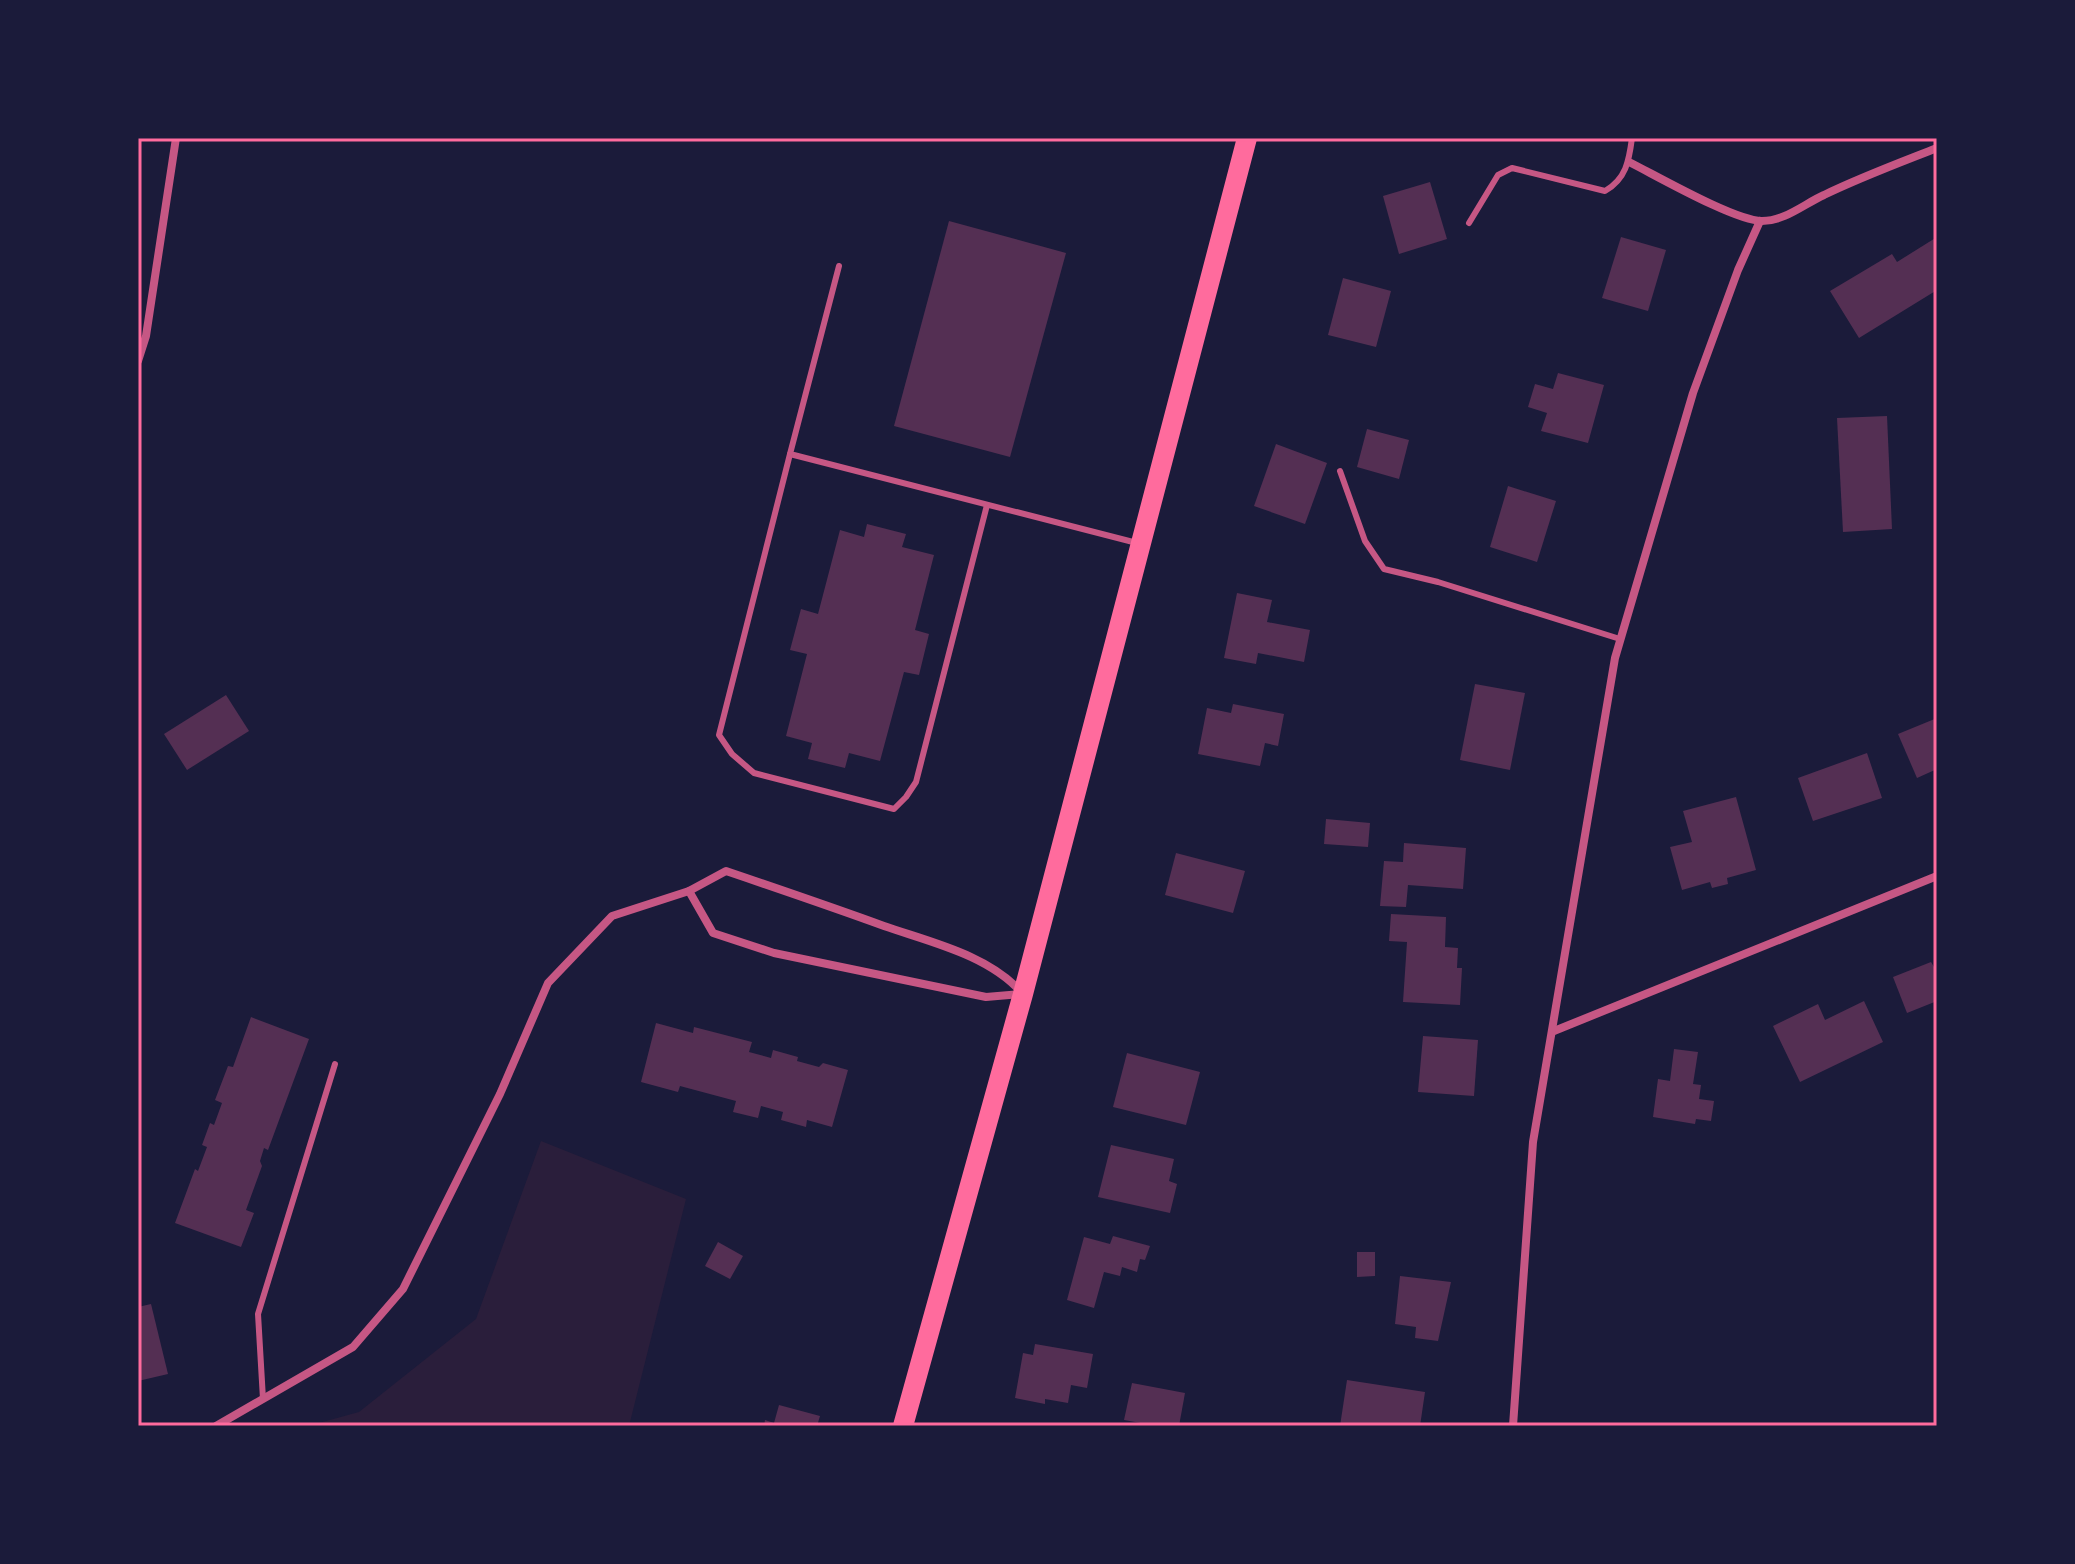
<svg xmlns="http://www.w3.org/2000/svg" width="2075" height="1564" font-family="Rubik,sans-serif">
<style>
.green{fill:#2a1e3b}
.building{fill:#542f53}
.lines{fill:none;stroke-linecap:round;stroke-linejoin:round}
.service{stroke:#c65784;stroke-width:6}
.minor{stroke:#c65784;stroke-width:8}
.primary{stroke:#ff6b9d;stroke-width:20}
.neatline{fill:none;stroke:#ff6b9d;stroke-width:3}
</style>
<rect width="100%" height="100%" fill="#1b1b3a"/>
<path class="green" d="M541 1141 686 1199 629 1426H308L359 1412 476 1319Z"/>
<g class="building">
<path d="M1430 182 1447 239 1399 254 1383 196Z"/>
<path d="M949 221 1066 253 1010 457 894 426Z"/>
<path d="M1621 237 1666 250 1648 311 1602 298Z"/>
<path d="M1937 237V290L1859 338 1830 291 1892 254 1897 262Z"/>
<path d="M1343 278 1391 291 1376 347 1328 335Z"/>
<path d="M1558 373 1604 385 1588 443 1541 431 1547 413 1528 407 1535 384 1553 389Z"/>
<path d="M1887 416 1892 529 1843 532 1837 418Z"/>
<path d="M1367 429 1409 440 1399 479 1357 467Z"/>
<path d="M1276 444 1327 463 1305 524 1254 506Z"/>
<path d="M1508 486 1556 501 1537 562 1490 547Z"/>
<path d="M867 524 906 534 902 547 934 555 915 630 929 634 919 675 904 672 880 761 849 753 845 768 808 759 812 743 786 736 807 654 790 650 801 609 818 614 840 530 864 537Z"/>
<path d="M1237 593 1272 600 1267 622 1310 630 1304 662 1258 653 1256 664 1224 658Z"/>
<path d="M1475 684 1525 693 1510 770 1460 760Z"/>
<path d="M226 695 249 731 187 770 164 734Z"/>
<path d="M1233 704 1284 714 1278 746 1265 743 1260 766 1198 754 1207 708 1231 713Z"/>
<path d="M1937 718V769L1917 778 1898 734Z"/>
<path d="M1867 753 1882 798 1813 821 1798 778Z"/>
<path d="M1736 797 1756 870 1727 878 1728 884 1712 888 1710 882 1682 890 1670 847 1692 842 1683 811Z"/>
<path d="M1326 819 1370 823 1368 847 1324 844Z"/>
<path d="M1404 843 1466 848 1463 889 1408 885 1406 907 1380 906 1384 861 1403 862Z"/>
<path d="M1176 853 1245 871 1233 913 1165 895Z"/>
<path d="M1391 914 1446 917 1445 947 1458 948 1457 968H1462L1460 1005 1403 1002 1407 942 1389 941Z"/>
<path d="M1931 962 1937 972V1001L1907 1013 1893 977Z"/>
<path d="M1864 1001 1883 1042 1800 1082 1773 1026 1818 1004 1825 1020Z"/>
<path d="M251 1017 309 1039 268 1150 264 1148 260 1161 262 1166 246 1210 254 1213 241 1247 175 1223 195 1169 198 1171 207 1147 202 1145 210 1123 214 1125 222 1103 215 1100 228 1066 233 1067Z"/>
<path d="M656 1023 693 1033 694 1027 752 1042 749 1052 771 1058 773 1050 798 1057 797 1061 819 1067 823 1063 848 1070 832 1127 807 1120 806 1127 781 1120 783 1112 761 1106 758 1118 733 1112 736 1101 680 1086 678 1092 641 1082Z"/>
<path d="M1423 1036 1478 1040 1474 1096 1418 1092Z"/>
<path d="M1674 1049 1698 1052 1693 1084 1701 1085 1699 1099 1714 1101 1711 1121 1696 1119 1695 1124 1653 1117 1658 1079 1670 1081Z"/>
<path d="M1127 1053 1200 1072 1186 1125 1113 1107Z"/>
<path d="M1111 1145 1174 1159 1169 1181 1177 1184 1170 1213 1098 1197Z"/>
<path d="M1113 1236 1150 1246 1145 1260 1140 1259 1137 1272 1122 1267 1120 1276 1104 1272 1094 1308 1067 1300 1084 1237 1110 1244Z"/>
<path d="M718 1242 743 1256 730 1279 705 1266Z"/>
<path d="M1357 1252H1375V1276L1357 1277Z"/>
<path d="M1400 1276 1451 1282 1438 1341 1415 1338 1416 1327 1395 1324Z"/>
<path d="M151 1304 168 1374 138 1381V1307Z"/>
<path d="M1035 1344 1093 1354 1087 1388 1071 1385 1068 1403 1045 1399V1404L1015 1398 1023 1353 1033 1355Z"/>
<path d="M1347 1380 1425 1392 1420 1426H1340Z"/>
<path d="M1132 1383 1185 1393 1179 1426H1157L1124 1420Z"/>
<path d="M779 1405 820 1416 817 1426H764L765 1420 774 1423Z"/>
</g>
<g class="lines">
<g class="service">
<path d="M1469 223 1498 175 1512 168 1605 191C1626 179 1629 161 1632 138"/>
<path d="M839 266 790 454 1137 543"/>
<path d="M790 454 719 735 732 754 754 773 894 809 906 797 916 782 987 505"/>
<path d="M1340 471 1365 541 1384 569 1438 582 1620 639"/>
<path d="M263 1399 258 1314 335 1064"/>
</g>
<g class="minor">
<path d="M1629 162C1657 176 1735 221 1762 221 1785 221 1804 204 1824 195 1861 177 1899 163 1937 148"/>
<path d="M138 361 146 336 176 138"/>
<path d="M689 891 713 933 774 953 986 997 1020 994"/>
<path d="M1554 1031 1937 876"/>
<path d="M216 1426 353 1347 403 1289 500 1094 548 983 612 916 689 891 726 871C779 889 832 907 884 926 930 942 989 955 1022 993"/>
<path d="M1513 1426 1533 1142 1615 658 1693 393 1738 270 1760 221"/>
</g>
<path class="primary" d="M903 1426 1023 994 1247 138"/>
</g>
<rect width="2075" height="1564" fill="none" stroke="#1b1b3a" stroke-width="280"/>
<rect x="140" y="140" width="1795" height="1284" class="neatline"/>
</svg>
